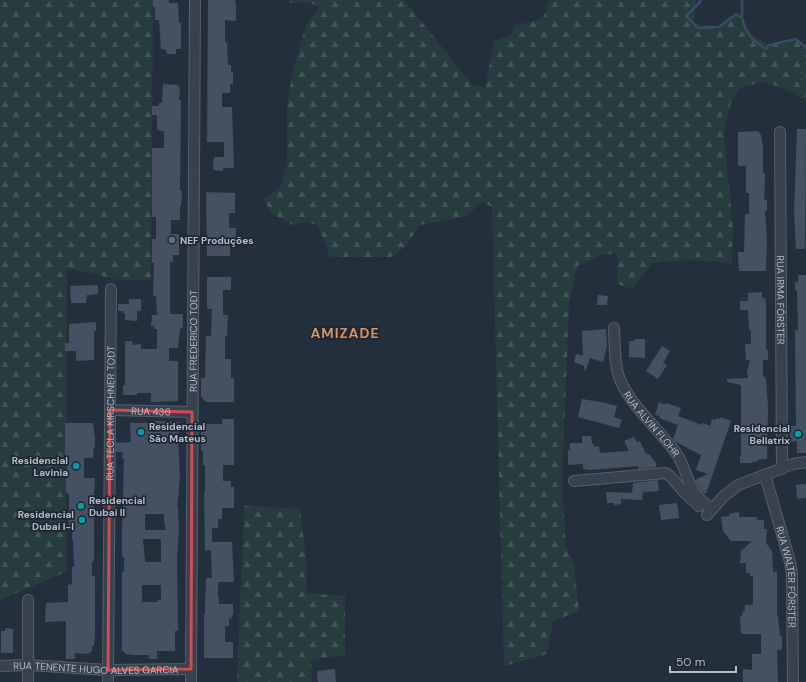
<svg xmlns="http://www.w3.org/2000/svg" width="806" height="682" font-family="'DM Sans',sans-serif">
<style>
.forest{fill:url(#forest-firs)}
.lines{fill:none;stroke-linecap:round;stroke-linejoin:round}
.stream{stroke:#394c67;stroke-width:2.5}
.building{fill:#455162;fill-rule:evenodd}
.street-casing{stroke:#565f6c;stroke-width:12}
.street{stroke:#38414e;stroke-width:10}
.marked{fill:none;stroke:#ce4d50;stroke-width:3;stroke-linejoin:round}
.service-dot{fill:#5c6f8a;stroke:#1d2633;stroke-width:1.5}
.culture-dot{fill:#0f9aa8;stroke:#1d2633;stroke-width:1.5}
.labels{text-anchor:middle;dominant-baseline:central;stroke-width:3.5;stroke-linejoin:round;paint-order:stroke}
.poi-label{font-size:10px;font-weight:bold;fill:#b4bcc9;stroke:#1d2633;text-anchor:start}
.street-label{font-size:10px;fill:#b4bcc9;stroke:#1d2633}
.district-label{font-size:14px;font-weight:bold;letter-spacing:1px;fill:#d59563;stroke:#1d2633}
</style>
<defs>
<pattern id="forest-firs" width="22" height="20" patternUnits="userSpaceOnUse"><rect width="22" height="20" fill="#263c3f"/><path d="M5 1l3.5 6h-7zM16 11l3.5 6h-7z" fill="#435659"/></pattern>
</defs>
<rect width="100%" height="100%" fill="#242f3e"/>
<g class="forest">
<path d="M0 0H153L151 280H119L67 268 66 572 0 600Z"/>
<path d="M287 0H404L472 84 485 88 494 41 509 36 515 26 543 18 550 0H696L694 24 719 27 736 14 752 35 769 45 790 41H802L806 45V101L783 88 764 82 741 87 731 102 724 134 733 229 731 263 690 260 652 263 633 289 617 284V253L602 255 577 266 569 305 562 483 566 548 574 564 579 611 553 621 547 654 504 666 492 207 482 202 465 217 420 225 405 247 391 257H330L318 225 305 222 293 225 272 214 264 200 280 186 287 163V106L293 69 306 25 319 7 310 3H290Z"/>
<path d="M244 506 300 509 306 556 307 593 345 596V655L311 660 312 682H237Z"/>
</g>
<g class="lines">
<g class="stream">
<path d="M700 0V2L686 16 698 28 719 27 736 14 742 18C746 34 752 40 766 49L769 45 796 39 806 48"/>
<path d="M742 0V17"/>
</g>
</g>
<g class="building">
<path d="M153 0H169V3H178L179 23H181V49H176V54H167L166 50 161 49 159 20H155V7H153Z"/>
<path d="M208 0H235L236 6V21L225 20V42H227L228 65H231V72H233V84H230V93H222V107H232L234 168H223V171L213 170 214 157H224V142H207Z"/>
<path d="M163 84 178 85V87H180L179 100H181L180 191H182L181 206H180V220H171V234H179V255H173V262H170V314H183V327L180 329 178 348H169V361H178V401L151 402V393H137V395H123V385H125V341H132L133 345 141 344V349H157V329H154V326H151L152 315H157L156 296H153L154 263H152V239H156V217H152V148H164V131L157 130V115H152V106H159V103H162Z"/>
<path d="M797 129H806L805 249H796L794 212Z"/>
<path d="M758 131 761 135 762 143 763 144V173H765V180L764 200H767V211H765L767 241 766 271H739L738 252H744L745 214H749V193H746V166H739L738 164V132Z"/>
<path d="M206 192 235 193V213H229V228H236V243H230V256H207Z"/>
<path d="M798 275H806V453H797V441L790 442V426H796L795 330H798L797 290H795V282H798Z"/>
<path d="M207 277H231V290H223V315H228L227 336H225V359H231V378H234V402H206L203 399 201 396V378H205L206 336H211L212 309H207Z"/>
<path d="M98 285V294L87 295 86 303H71L70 286Z"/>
<path d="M762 292V298H765L766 302V350H768V360H763V375L766 379 768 406 767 459 757 460V462H752V463H740V456H741V385L727 382V379L748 378 747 372 750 360H746L745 344H751V330H749L748 310H740V301H748V293Z"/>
<path d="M598 295 608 296 607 305H597Z"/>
<path d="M129 299H141V311H137V321L125 320V313H123V311H118V304H129Z"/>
<path d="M96 322V331H94V360L76 361V351H65V343H69V324Z"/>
<path d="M606 329 607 346 603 362 590 358 585 372 584 366 574 362 576 355 577 354 583 356 582 331Z"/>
<path d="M634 339H645V358L629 357V341H634Z"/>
<path d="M662 346 670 351 663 363 667 365 658 379 646 371Z"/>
<path d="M582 399 606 403 617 406 614 417 622 420 619 428 578 417Z"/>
<path d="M659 402 665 405 666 403 681 408 678 416 702 425 703 423 710 426 712 419 715 420 716 418 720 419V417L731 421 706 494 701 491 695 480 708 474 696 470 701 455 676 442 673 439 678 425 659 418 660 416 655 415Z"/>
<path d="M222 419H234V465H223V481H231V487H234V508H222V519H218V528H212V542H232L234 582H218V597H219V604H233V615H231L232 619 229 618V626H225V642H233V658H204V614H205V607L206 578H212L211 550 205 551 204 492H205V465H203V451H201V425H205V424H222Z"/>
<path d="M156 421 179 422V438H178L180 477 177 508H178L179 530 177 558 178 631H175V651H157V659H149V655H131L129 654 127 655 122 650V572H124V557H122V532L124 459H122L123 452H116V443L131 442 130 423H155ZM145 514H164V521L166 530H145ZM143 539H161V562H145ZM142 585H161V600H158V602H142Z"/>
<path d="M65 423H93L95 440V447H94L93 458H84V478H95L94 493V560L92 563V576H95V637L94 646H92V652H89V654L75 653V659H66V621L45 622 46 603 68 602V585L72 584V567H74L73 540H72V526H69V494L66 492V479H67V459H65Z"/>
<path d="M582 436H591L592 444H594V447L599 446 600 453 629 451 624 441 634 437 637 442 640 441 646 454H649L656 463V467L638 469V466L590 470 583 469V464L568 465V450H570V443H582Z"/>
<path d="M658 480 659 491 643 492 642 500 621 499V504L614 505V503H607L606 492 632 493 633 483Z"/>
<path d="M806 484V498L797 499 796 485Z"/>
<path d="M677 503 679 518 661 520 659 505Z"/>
<path d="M739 512V517H757V520H764V529H767L766 543 772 551 773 572H777V616H778L780 636H782V650H777L778 682H743V669L752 670V654H761V634H741L740 616H742L743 611H745V605H753V576H750V573H746V563H740L741 554 740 552 752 541H731L723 531 721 517 729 516V514Z"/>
<path d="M5 628 13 629V653H1V631H5Z"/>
<path d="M335 669 336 682H318L317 671Z"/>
</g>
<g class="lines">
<defs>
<g id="street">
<path id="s1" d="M780 132 782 469"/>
<path id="s2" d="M614 328C615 343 614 359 618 374 627 404 661 430 678 456 685 467 687 481 694 492 698 499 706 504 712 509"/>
<path id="s3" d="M110 410 192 412"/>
<path id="s4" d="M765 475 790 562 792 574 793 682"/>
<path d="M574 481 665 473 670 476 684 492 699 506"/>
<path d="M707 515 724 496 738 485 793 464 806 462"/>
<path id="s5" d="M0 666 27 665 108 670 191 669"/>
<path d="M28 682V600"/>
<path id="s6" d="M108 682 111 289"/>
<path id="s7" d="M191 682 195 0"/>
</g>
</defs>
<use href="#street" class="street-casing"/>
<use href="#street" class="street"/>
</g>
<path class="marked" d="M110 410 192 412 191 669 108 670Z"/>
<circle class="service-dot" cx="172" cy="240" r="4"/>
<g class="culture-dot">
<circle cx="141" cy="432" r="4"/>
<circle cx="798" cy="434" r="4"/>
<circle cx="76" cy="466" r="4"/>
<circle cx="81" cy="506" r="4"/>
<circle cx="82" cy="520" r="4"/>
</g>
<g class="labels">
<g class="poi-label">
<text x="180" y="240">NEF Produções</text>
<text x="149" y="426">Residencial<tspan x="149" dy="12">São Mateus</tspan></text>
<text x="790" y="428" text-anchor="end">Residencial<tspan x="790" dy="12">Bellatrix</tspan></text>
<text x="68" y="460" text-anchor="end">Residencial<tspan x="68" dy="12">Lavinia</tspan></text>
<text x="89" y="500">Residencial<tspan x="89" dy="12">Dubai II</tspan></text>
<text x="74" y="514" text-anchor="end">Residencial<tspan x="74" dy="12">Dubai I-I</tspan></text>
</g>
<g class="street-label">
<text stroke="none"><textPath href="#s1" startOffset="168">RUA IRMA FÖRSTER</textPath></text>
<text stroke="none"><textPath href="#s7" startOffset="341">RUA FREDERICO TODT</textPath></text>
<text stroke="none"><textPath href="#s3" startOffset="41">RUA 436</textPath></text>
<text stroke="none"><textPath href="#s6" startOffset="269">RUA TECLA KIRSCHNER TODT</textPath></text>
<text stroke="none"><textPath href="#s2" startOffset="107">RUA ALVIN FLOHR</textPath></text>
<text stroke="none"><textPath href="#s4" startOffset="105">RUA WALTER FÖRSTER</textPath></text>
<text stroke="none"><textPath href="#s5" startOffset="96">RUA TENENTE HUGO ALVES GARCIA</textPath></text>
</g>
<g class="district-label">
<text x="345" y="333">AMIZADE</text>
</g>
</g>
<path d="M670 666v6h66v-6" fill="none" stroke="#b4bcc9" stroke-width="2"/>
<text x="676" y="666" font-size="12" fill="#b4bcc9" stroke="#1d2633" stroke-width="3" paint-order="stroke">50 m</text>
</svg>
